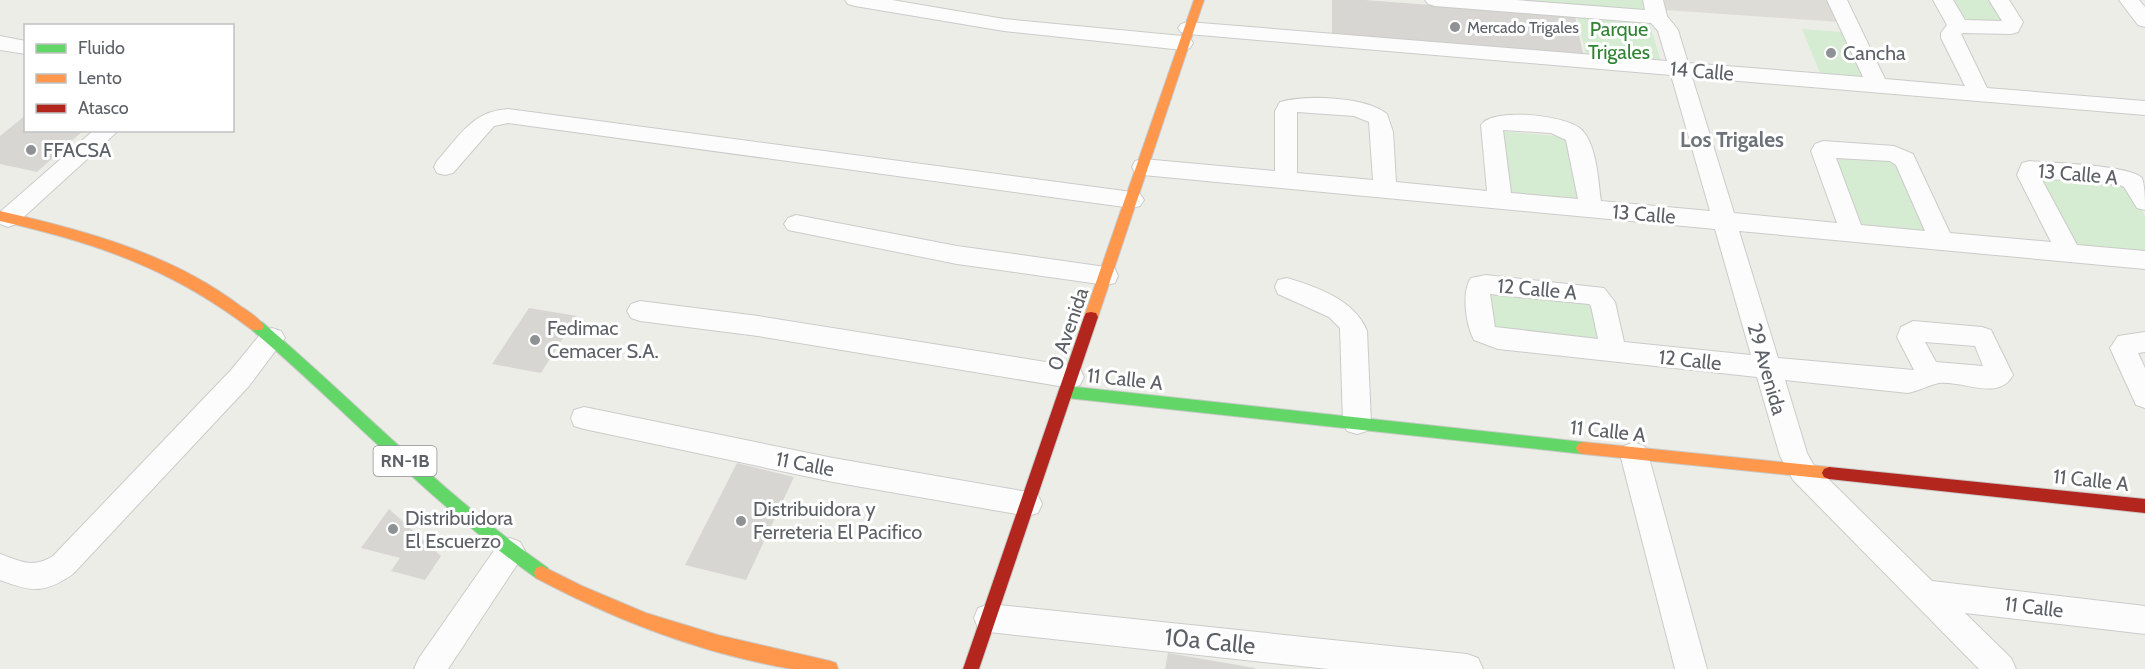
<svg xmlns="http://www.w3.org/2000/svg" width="2145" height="669" font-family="Cabin,sans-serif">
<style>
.education{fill:#dedcd6}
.green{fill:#d5ebd2}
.building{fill:#d7d6d3}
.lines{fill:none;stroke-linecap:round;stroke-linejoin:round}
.street-casing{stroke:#cbcbca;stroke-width:2}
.fast-casing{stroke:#c9cac9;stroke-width:2}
.slow-casing{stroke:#c9cac9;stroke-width:2}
.jam-casing{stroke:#c9cac9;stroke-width:2}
.street{fill:#fcfcfc;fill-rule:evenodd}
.fast{fill:#63d668;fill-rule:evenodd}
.slow{fill:#ff974d;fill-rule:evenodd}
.jam{fill:#b3261e;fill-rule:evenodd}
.poi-dot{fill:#8f9294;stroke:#fff;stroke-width:2}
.labels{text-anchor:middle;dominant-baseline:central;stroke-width:6;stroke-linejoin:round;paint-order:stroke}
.far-poi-label{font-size:16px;fill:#5d6167;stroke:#fff;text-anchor:start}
.shield{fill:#fff;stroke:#8e9095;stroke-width:1.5}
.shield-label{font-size:18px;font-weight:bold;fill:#5d6167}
.park-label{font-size:20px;fill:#2f8332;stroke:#fff}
.poi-label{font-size:20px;fill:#5d6167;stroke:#fff;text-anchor:start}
.street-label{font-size:20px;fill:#5d6167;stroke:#fff}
.neighbourhood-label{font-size:21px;font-weight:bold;fill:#6e7379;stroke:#fff}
.near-street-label{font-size:24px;fill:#5d6167;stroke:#fff}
</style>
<rect width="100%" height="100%" fill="#edede8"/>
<path class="education" d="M1662 0H1830L1840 22 1665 10Z"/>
<g class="green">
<path d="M1509 0H1646L1649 12Z"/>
<path d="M1952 0H1989L2004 25 1964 22Z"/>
<path d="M1577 16 1649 22 1662 65 1587 60Z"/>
<path d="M1802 29 1842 32 1862 76 1820 73Z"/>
<path d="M1496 131 1572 137 1585 201 1504 194Z"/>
<path d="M1826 151 1897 157 1930 233 1854 226Z"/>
<path d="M2034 176 2125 183 2145 216V254L2073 248Z"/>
<path d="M1488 289 1597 299 1605 344 1493 334Z"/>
</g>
<g class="building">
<path d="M1332 0H1365L1575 16 1584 58 1332 39Z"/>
<path d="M26 115V130H84L37 172 0 164V136Z"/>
<path d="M529 308 577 316 541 373 492 364Z"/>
<path d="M737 463 794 477 746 580 685 565Z"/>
<path d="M389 509 441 556 425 580 391 571 400 558 361 548Z"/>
<path d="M1168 653 1255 668V669H1165Z"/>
</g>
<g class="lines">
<defs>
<g id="street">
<path d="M845 0H892L1004 19 1183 36 1190 38 1193 43 1190 48 1183 50 1004 31 855 6 848 4Z"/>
<path d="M1425 0H1515L1645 10 1643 0H1663L1667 16 1678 30 1688 63 1863 77 1827 0H1847L1885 79 1965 86 1941 38V33L1947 25 1933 0H1953L1965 20 2002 21 1989 0H2009L2023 22 2018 32 2011 34 1963 33 1961 34 1987 88 2145 101V115L1692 77 1734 213 1837 223 1811 151 1815 144 1823 141 1894 146 1913 154 1950 233 2051 242 2017 175 2022 163 2030 161C2050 163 2131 165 2142 178 2145 186 2145 201 2145 210L2137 208 2124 187 2120 185 2041 178 2077 245 2145 251V269L1739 231 1778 358 1914 370 1897 337 1901 327 1913 321 1982 327 1991 330 2013 375C1999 402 1962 380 1939 383 1932 384 1918 391 1908 393L1785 380 1807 453 1813 464 1932 581 2145 606V634L1965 613 2011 658 2016 669H1979L1793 480 1780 456 1757 377 1498 349 1474 340C1466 325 1461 292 1471 278L1486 275 1604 288 1615 302 1624 342 1751 355 1715 229 1143 175 1135 173 1132 167 1135 161 1143 159 1275 171V111L1280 102C1306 95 1365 96 1387 114L1393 132 1396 182 1487 191 1481 125C1492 107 1568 115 1582 130 1597 146 1598 180 1601 201L1710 211 1671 75 1188 34 1181 32 1178 28 1181 24 1188 22 1667 61 1658 31 1651 23 1435 6 1428 4ZM1297 112 1354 116 1369 122 1373 180 1297 173ZM1503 130 1551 133 1566 140 1578 199 1511 193ZM1836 158 1890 161 1896 165 1925 231 1861 225ZM1490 294 1589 304 1591 306 1598 339 1495 327ZM1925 342 1975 346 1983 366 1936 362Z"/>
<path d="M2119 0H2139L2145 7V27L2138 25Z"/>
<path d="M0 36 26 41V54L0 50Z"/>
<path d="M508 109 1132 192 1140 194 1144 200 1140 206 1132 208 508 123 494 126 453 173 445 175 437 173 434 167 437 161C460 136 472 111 508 109Z"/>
<path d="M94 130H119L16 224 8 227 0 224V212Z"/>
<path d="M796 215 957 246 1106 267 1115 269 1118 276 1115 283 1106 285 957 264 788 230 784 224 788 218Z"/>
<path d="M1287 278C1317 287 1355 300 1367 331L1371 423 1367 431 1357 434 1347 431 1343 423 1340 328 1329 317 1278 294 1275 287 1278 280Z"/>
<path d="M640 301 758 316 1071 366 1080 369 1084 377 1080 385 1071 388 758 336 640 321 631 318 627 311 631 304Z"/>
<path d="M272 328 281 331 285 338 249 386 73 574C44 594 32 592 0 580V554C21 561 32 569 53 556L231 370 263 331Z"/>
<path d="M2145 332V352L2138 353 2145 368V408L2136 405 2110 348 2118 336Z"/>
<path d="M584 407 833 458 1028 492 1038 495 1042 504 1038 513 1028 516 833 482 584 429 574 426 571 418 574 410Z"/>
<path d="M1634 442 1644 446 1648 454 1707 669H1675L1620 454 1624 446Z"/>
<path d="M510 538 520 542 525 551 520 560 448 669H414L419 658 500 542Z"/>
<path d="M989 604 1467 654 1478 658 1483 669H1328L989 632 978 628 974 618 978 608Z"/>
</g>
<g id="fast">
<path d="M257 321 262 322C358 404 444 496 548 568L550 573 548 578 542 580 536 578C433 505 348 412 252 330L250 326 252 322Z"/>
<path d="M1067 386 1583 442 1588 444 1590 448 1588 452 1583 454 1067 398 1062 396 1060 392 1062 388Z"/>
</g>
<g id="slow">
<path d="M1194 0H1204L1098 317 1096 321H1086L1084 317Z"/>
<path d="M0 211C83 230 170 253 239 305 247 311 259 317 264 326L262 330H252C172 269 97 243 0 221Z"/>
<path d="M1583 442 1829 467 1834 469 1836 473 1834 477 1829 479 1583 454 1578 452 1576 448 1578 444Z"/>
<path d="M542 566 582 586 646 613 718 635 830 661 836 663 838 669C823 669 807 669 792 669 704 654 615 620 536 578L534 573 536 568Z"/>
</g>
<g id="jam">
<path d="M1091 312 1096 313 1098 317 979 669H963L1084 317 1086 313Z"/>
<path d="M1829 467 2145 499V513L1829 479 1824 477 1822 473 1824 469Z"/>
</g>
</defs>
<use href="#street" class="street-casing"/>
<use href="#fast" class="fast-casing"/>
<use href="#slow" class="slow-casing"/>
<use href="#jam" class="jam-casing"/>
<use href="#street" class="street"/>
<use href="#fast" class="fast"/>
<use href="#slow" class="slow"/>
<use href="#jam" class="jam"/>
</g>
<g class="poi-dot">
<circle cx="1455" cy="27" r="6"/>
<circle cx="1831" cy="53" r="6"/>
<circle cx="31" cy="150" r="6"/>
<circle cx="535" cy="340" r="6"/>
<circle cx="741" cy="521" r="6"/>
<circle cx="393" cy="529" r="6"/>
</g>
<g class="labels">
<g class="far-poi-label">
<text x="1467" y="27">Mercado Trigales</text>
</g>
<rect class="shield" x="373.5" y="446" width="63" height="30" rx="4.5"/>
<g class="shield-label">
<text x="405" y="461">RN-1B</text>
</g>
<g class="park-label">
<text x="1619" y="29">Parque<tspan x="1619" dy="23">Trigales</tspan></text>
</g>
<g class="poi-label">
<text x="1843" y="53">Cancha</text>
<text x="43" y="150">FFACSA</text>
<text x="547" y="328">Fedimac<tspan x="547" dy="23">Cemacer S.A.</tspan></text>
<text x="753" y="509">Distribuidora y<tspan x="753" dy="23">Ferreteria El Pacifico</tspan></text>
<text x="405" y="518">Distribuidora<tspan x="405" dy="23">El Escuerzo</tspan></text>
</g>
<g class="street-label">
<text transform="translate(1702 71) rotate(5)">14 Calle</text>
<text transform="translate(2078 174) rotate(5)">13 Calle A</text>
<text transform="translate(1644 214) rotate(5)">13 Calle</text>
<text transform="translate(1537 289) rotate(5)">12 Calle A</text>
<text transform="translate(1068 329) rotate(-71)">0 Avenida</text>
<text transform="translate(1690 360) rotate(6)">12 Calle</text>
<text transform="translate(1767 369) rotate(74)">29 Avenida</text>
<text transform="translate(1125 379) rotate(6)">11 Calle A</text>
<text transform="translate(1608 431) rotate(6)">11 Calle A</text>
<text transform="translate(805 464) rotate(11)">11 Calle</text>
<text transform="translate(2091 480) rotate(6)">11 Calle A</text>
<text transform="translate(2034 607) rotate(7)">11 Calle</text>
</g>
<g class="neighbourhood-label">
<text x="1732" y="139">Los Trigales</text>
</g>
<g class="near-street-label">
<text transform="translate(1210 641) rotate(6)">10a Calle</text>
</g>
</g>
<rect x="24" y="24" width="210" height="108" fill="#ffffff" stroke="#bec0c2" stroke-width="1.5"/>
<rect x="36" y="44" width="30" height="9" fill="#63d668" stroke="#bec0c2" stroke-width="1.5"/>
<text x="78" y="54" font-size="18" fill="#5d6167">Fluido</text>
<rect x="36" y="74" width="30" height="9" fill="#ff974d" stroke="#bec0c2" stroke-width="1.5"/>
<text x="78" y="84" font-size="18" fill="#5d6167">Lento</text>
<rect x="36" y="104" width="30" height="9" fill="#b3261e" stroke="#bec0c2" stroke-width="1.5"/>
<text x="78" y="114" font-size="18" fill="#5d6167">Atasco</text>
</svg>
